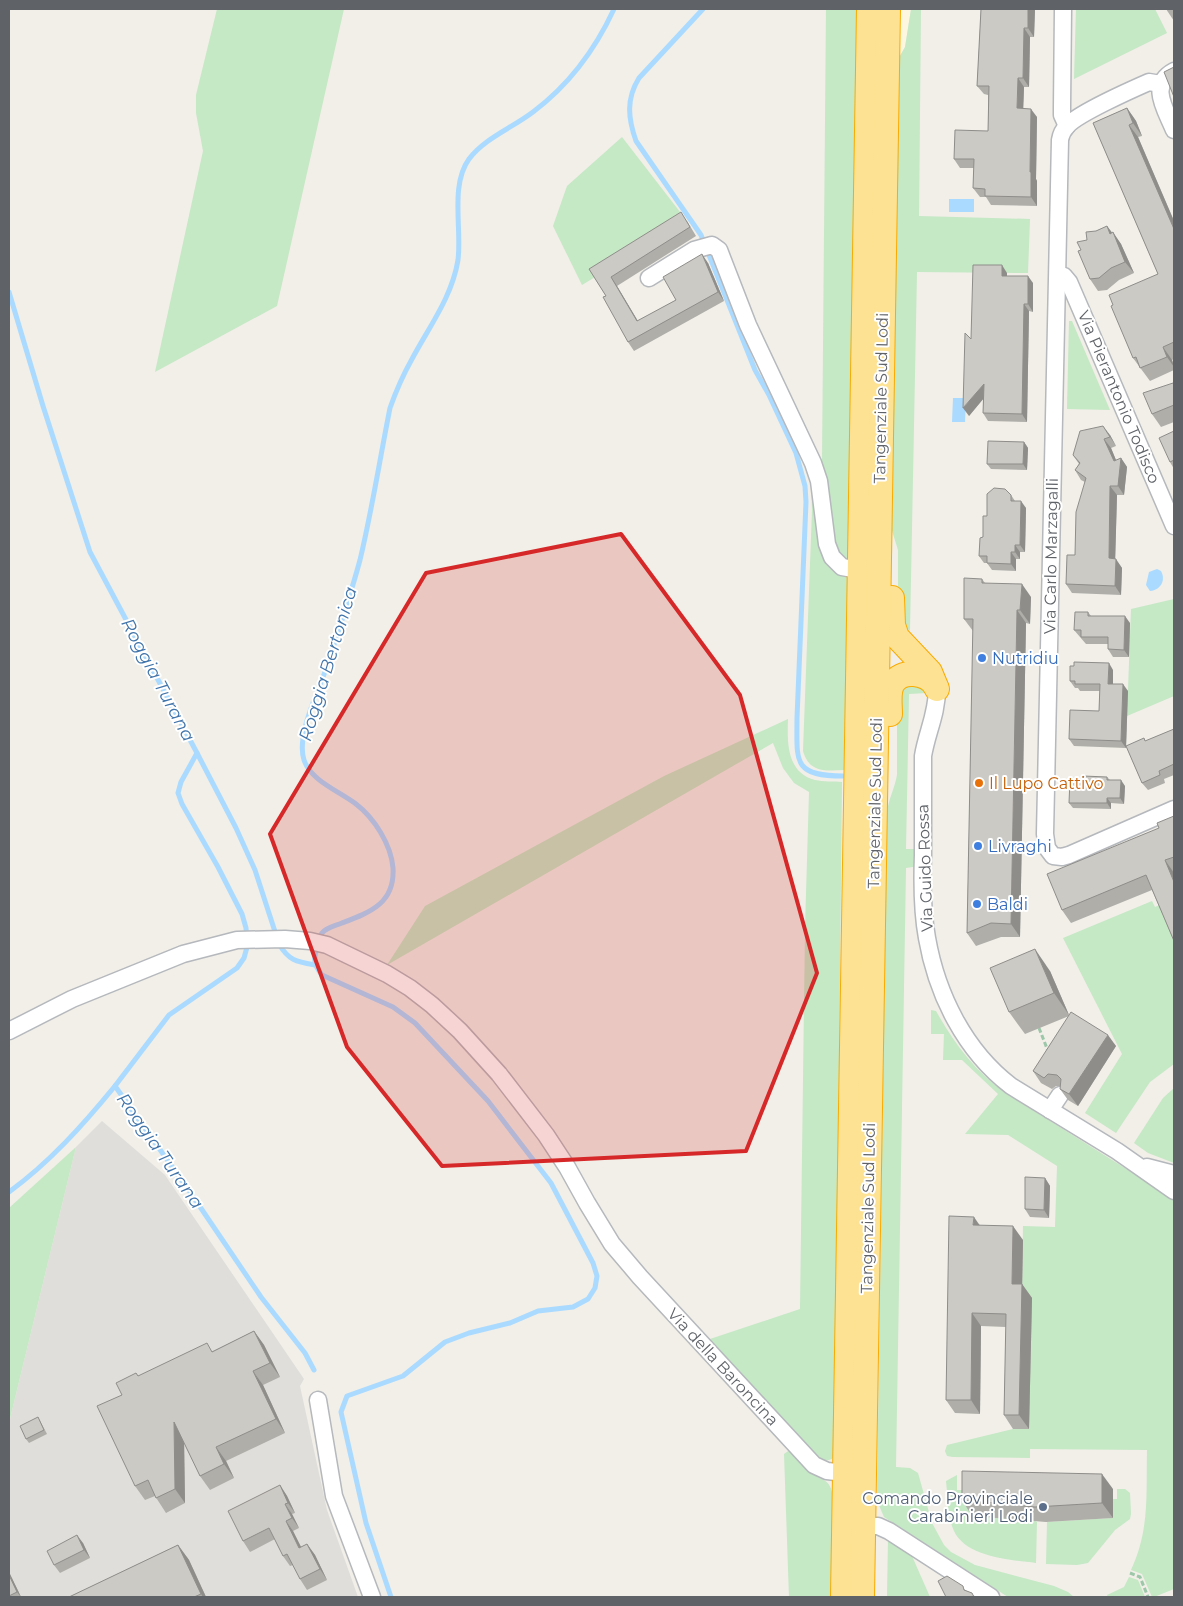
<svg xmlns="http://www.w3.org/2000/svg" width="1183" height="1606" font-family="Montserrat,sans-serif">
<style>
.commercial{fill:#fef7e0}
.industrial{fill:#e0deda}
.green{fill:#c5e8c5}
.water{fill:#aadaff}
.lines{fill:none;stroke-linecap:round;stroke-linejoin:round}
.stream{stroke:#aadaff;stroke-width:5}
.minor-casing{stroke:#b5b8bc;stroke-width:19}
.highway-casing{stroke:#f9ab00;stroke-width:26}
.path{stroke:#9cc7a9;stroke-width:3;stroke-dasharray:5 2.5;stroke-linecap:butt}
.minor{stroke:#fff;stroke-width:16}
.highway{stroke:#fde293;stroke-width:24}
.wall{fill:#afaea9}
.shaded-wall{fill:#8f8d8a}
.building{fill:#cccac5;stroke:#8f8d8a}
.marked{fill:#d62828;fill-opacity:0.2;stroke:#d62828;stroke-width:4;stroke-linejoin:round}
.shop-dot{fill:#3f7fe0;stroke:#fff;stroke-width:2}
.food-dot{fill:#e8710a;stroke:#fff;stroke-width:2}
.service-dot{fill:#5c6f8a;stroke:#fff;stroke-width:2}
.labels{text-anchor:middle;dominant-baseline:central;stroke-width:4;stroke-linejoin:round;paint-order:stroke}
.street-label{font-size:16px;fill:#5f6368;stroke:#fff}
.shop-label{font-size:16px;fill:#366cbe;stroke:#fff;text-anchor:start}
.food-label{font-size:16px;fill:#c56008;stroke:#fff;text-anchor:start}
.service-label{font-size:16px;fill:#4e5e75;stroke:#fff;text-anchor:end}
.water-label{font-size:18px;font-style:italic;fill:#4174aa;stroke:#fff}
</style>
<rect width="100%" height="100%" fill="#f1efe8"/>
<path class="commercial" d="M898 9H911L905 47 897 61Z"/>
<path class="industrial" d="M102 1121 165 1175 304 1379 300 1386 327 1510 358 1597H9V1423L76 1147Z"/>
<g class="green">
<path d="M217 9H344L277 306 155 372 203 151 196 113V95Z"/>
<path d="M826 9H858L844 770C826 771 809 773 803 751L812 511 811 477 817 463 822 461Z"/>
<path d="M911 9H921L919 216 1030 219 1028 273 917 272 910 630 905 629 898 611V550L889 521 897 61 905 47Z"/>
<path d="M1076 9H1155L1167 33 1074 79Z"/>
<path d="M622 137 687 221 582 285 553 226 567 186Z"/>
<path d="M1069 321H1072L1110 410 1067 409Z"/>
<path d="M1174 599V696L1127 716 1131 609Z"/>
<path d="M916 682 927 693 909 694 906 849H920L919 866 906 868 896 1467 910 1468 918 1473 932 1523 944 1545 951 1552 975 1565 1054 1586 1068 1592 1074 1597H1008L884 1517 878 1503 877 1492 887 813C888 800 895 788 897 775V696L899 690Z"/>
<path d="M788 719C787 743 787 773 815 780 823 782 834 781 842 782L835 1448V1454L832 1459 825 1461 817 1460 710 1339 800 1309 805 928 809 792 794 783 783 768 773 743 387 965 425 906 664 776Z"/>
<path d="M1152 901 1155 907 1162 904 1174 933V1064L1150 1082 1116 1133 1085 1113 1122 1054 1063 938Z"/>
<path d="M931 1010 936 1011C954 1043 974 1070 1004 1092L1174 1199V1589L1154 1597H1152L1142 1574 1131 1570C1150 1529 1146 1494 1147 1450L1030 1449V1458L953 1457 947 1456 945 1451 947 1445 1013 1429 1022 1293 1023 1226 1055 1227 1057 1166 1008 1135 965 1134 998 1094 962 1060H943L944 1034H931Z"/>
<path d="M1174 1088V1163L1148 1153 1134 1143 1163 1098Z"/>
<path d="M76 1147 9 1423V1208Z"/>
<path d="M791 1449C797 1456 803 1464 810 1471 822 1482 830 1477 833 1497L831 1597H789L784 1454Z"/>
<path d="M957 1475V1490H966L1037 1522 1036 1563C1011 1560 966 1557 954 1531 947 1516 948 1497 946 1481Z"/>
<path d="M1117 1489H1125L1130 1493 1131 1514 1130 1519 1115 1530 1088 1563 1077 1565 1046 1564 1047 1522 1112 1518 1113 1499H1117Z"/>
<path d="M888 1540 912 1556 930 1597H887Z"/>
<path d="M1129 1577 1138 1580 1145 1597H1108L1107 1595 1124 1587Z"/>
</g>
<g class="water">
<rect x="949" y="199" width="25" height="13"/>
<path d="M953 398H966L965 422H952Z"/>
<path d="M1157 569 1161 571C1166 580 1161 590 1150 591L1146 585 1149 572Z"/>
</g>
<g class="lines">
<g class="stream">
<path d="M703 9 639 78C626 99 628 118 636 141L701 235 755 370 769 395 796 453 805 486 806 502 797 718C797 761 792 776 843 776"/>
<path d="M9 292 43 406 90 552 197 753 181 782 178 793 182 804 218 867 242 914 246 928 247 947 244 958 237 968 169 1015 115 1086 190 1192 261 1297 305 1353 314 1370"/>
<path d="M197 753 236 828 255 870 279 944C289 961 297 962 315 965"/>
<path d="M9 1192C50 1162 83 1125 115 1086"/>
<path d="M391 1597 366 1523 341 1412 347 1396 403 1376 445 1342 469 1333 510 1323 538 1311 573 1307 588 1299 595 1288 597 1276 593 1263 551 1183 488 1101 415 1023 393 1007 322 975C314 965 313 959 317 947 318 943 319 937 322 933 327 927 335 926 342 923 371 912 395 903 393 868 391 844 374 818 356 804 339 791 311 781 304 760 296 736 318 692 326 669 338 633 350 597 360 560 372 510 380 458 390 408 396 391 403 375 412 359 429 327 452 297 458 260 462 229 450 185 469 159 485 138 512 128 533 112 569 85 595 50 614 9"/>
</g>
<defs>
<g id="minor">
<path d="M1063 9 1062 107V115L1067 126"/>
<path d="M1174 71C1148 85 1166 110 1174 130"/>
<path d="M1161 84 1149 82C1133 89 1077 114 1067 126 1063 130 1061 134 1060 140L1045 834 1047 848 1053 856 1062 857 1069 855 1174 809"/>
<path d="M1058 275 1064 276 1069 282 1174 526"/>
<path d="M649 278 694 250 712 245 719 250 748 325 813 463 819 481 827 544 832 557 842 567 859 570"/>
<path d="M937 689C937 714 927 732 923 756 923 789 923 822 923 855 922 882 922 911 927 938 937 995 965 1051 1011 1086L1117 1151 1174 1191"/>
<path d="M9 1031 72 999 183 954 237 940 285 939 310 941 327 945 387 974 410 988 432 1005 460 1031 499 1074 546 1135 567 1167 587 1203 612 1244 640 1277 814 1465 827 1471 845 1473"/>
<path d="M1050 1110 1060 1095"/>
<path d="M1147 1167 1174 1174"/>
<path d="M318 1400 334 1496 372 1597"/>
<path d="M863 1526H878L889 1531 991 1597"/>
</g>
<g id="highway">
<path d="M892 598 893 625 897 637 930 672 937 689"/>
<path d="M890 714C890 705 888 693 892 685 900 668 928 672 936 687"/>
<path d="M843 1597 869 9"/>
<path d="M862 1597 888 9"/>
</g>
</defs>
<use href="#minor" class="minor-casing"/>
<use href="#highway" class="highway-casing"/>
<g class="path">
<path d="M1039 1028 1048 1051"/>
<path d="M1130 1573 1140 1577 1148 1597"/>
</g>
<use href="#minor" class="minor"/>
<use href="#highway" class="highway"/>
</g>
<g class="wall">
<path d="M981 9H1035L1034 37H1030L1029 87H1024L1023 108 1037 117 1036 179 1037 181V206L991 205 986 197H980L973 188 974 168H960L954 159 988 131V95L984 94 977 86Z"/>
<path d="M1166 9H1174V21Z"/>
<path d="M1127 108 1136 121 1142 136 1138 137 1174 221V359L1172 360 1174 365V370L1150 381 1133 358 1113 305 1158 274 1093 123Z"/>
<path d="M687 221 696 236 617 286 638 321 676 300 708 263 724 301 634 351 628 342 606 296 589 269Z"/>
<path d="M1107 226 1121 244 1134 273 1119 280 1107 290 1098 291 1090 279 1081 250 1087 240 1096 231Z"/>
<path d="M1007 273V276L1033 283V312L1029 311 1027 422 988 421 983 413V399L969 416 971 339Z"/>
<path d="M1174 384V422L1161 427 1152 414Z"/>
<path d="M1174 431V469L1170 462Z"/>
<path d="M1110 435 1116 446 1111 448 1116 460 1121 458 1127 467 1124 495H1117L1115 559 1122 568 1121 595 1072 593 1066 584 1075 555 1085 482 1081 480 1075 470 1079 464 1073 455Z"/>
<path d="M1024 442 1028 448 1027 470 991 469 987 464Z"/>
<path d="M1011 495 1015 501 1026 508 1025 552H1020V559H1016V571L992 570 987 563H984L979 556 987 516Z"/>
<path d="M982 579 985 583 1031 597 1030 624 1026 623 1020 937H1001L976 946 967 933 973 631 964 619Z"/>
<path d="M1088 612 1091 616 1130 623 1129 657H1113L1108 649V644H1086L1074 630Z"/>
<path d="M1113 670V684L1128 691 1126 746 1146 741 1174 729V775L1164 779 1165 783 1148 790 1142 783 1126 746V748L1074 746 1069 739 1099 711 1100 691H1080L1078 688H1075L1070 681Z"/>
<path d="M1107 777 1110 780 1125 786 1124 804 1111 803V809L1073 808 1069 803 1083 779Z"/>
<path d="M1174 816V941L1152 890 1071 923 1062 910Z"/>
<path d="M1050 971 1069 1015 1116 1046 1078 1106 1068 1100 1060 1089V1086H1056L1052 1089 1041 1083 1033 1071 1069 1016 1025 1034 1009 1012Z"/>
<path d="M1045 1178 1050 1186 1049 1218 1030 1217 1025 1209Z"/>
<path d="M980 1226 1023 1240 1022 1284 1032 1298 1029 1429H1013L1004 1415 1006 1327 981 1326 980 1414 955 1413 946 1400Z"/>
<path d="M254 1331 264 1345 280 1377 263 1385 285 1433 226 1461 234 1478 210 1490 200 1476 184 1442 185 1503 166 1513 155 1496 145 1500 135 1486 122 1395 136 1373 138 1376 213 1351Z"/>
<path d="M38 1417 47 1434 29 1443 26 1439Z"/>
<path d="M280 1485 287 1496 295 1513 292 1514 299 1528 293 1531 301 1547 307 1544 315 1555 327 1580 307 1590 300 1579 293 1565 290 1566 283 1556 275 1539 250 1552 243 1541Z"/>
<path d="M1113 1489V1518L1046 1522 972 1516 962 1500Z"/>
<path d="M83 1543 90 1558 60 1573 54 1565Z"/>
<path d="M178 1545 189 1560 206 1597H69Z"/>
<path d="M9 1572 21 1597H9Z"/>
</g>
<g class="shaded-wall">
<path d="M1028 9H1035L1034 37 1028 28Z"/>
<path d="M1024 28 1030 37 1029 87 1023 78Z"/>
<path d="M1018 78 1024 87 1023 117 1017 108Z"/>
<path d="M1127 108 1136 121 1142 136 1133 123Z"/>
<path d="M1031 109 1037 117 1036 179 1037 181V206L1031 197 1030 172Z"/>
<path d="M1129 125 1138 137 1174 221V229Z"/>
<path d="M1107 226 1115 237 1113 232 1121 244 1134 273 1125 262 1110 234Z"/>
<path d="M702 254 708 263 724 301 718 292Z"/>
<path d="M1002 265 1007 273V283L1002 276Z"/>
<path d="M1028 276 1033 283V312L1028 304Z"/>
<path d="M611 277 617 286 643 330 637 321Z"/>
<path d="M1024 304 1029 311 1027 422 1022 414Z"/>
<path d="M1163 347 1172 360 1174 367 1167 357Z"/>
<path d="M984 384 989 392 969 416 963 408Z"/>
<path d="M1103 426 1110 435 1116 446 1110 437Z"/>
<path d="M1104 439 1111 448 1120 470 1121 458 1127 467 1124 495 1118 486 1114 461Z"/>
<path d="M1024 442 1028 448 1027 470 1023 464Z"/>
<path d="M1110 486 1117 495 1115 567 1109 558Z"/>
<path d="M1021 501 1026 508 1025 552 1020 545Z"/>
<path d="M1015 545 1020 552V559L1015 552Z"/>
<path d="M1011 552 1016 559V571L1011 564Z"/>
<path d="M1116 559 1122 568 1121 595 1115 586Z"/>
<path d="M1022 584 1031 597 1030 624 1020 610Z"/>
<path d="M1017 610 1026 623 1020 937 1011 924Z"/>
<path d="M1125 616 1130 623 1129 657 1124 650Z"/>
<path d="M1109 663 1113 670V691L1108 684Z"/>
<path d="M1123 684 1128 691 1126 748 1121 741Z"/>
<path d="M1121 780 1125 786 1124 804 1120 798Z"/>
<path d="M1107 798 1111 803V809L1107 803Z"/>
<path d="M1165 860 1174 873V882Z"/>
<path d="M1035 949 1050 971 1069 1015 1054 993Z"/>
<path d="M1108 1035 1116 1046 1078 1106 1069 1094Z"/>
<path d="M1045 1178 1050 1186 1049 1218 1044 1210Z"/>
<path d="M974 1217 983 1230 973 1225Z"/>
<path d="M1013 1226 1023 1240 1022 1297 1012 1284Z"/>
<path d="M1022 1284 1032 1298 1029 1429 1019 1415Z"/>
<path d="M972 1313 981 1326 980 1414 971 1400Z"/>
<path d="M254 1331 264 1345 280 1377 270 1363Z"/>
<path d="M253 1371 263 1385 285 1433 276 1419Z"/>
<path d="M174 1422 184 1436 185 1503 175 1489Z"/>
<path d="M216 1447 226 1461 234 1478 224 1464Z"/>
<path d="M1102 1474 1113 1489V1518L1102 1503Z"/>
<path d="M280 1485 287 1496 295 1513 288 1503Z"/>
<path d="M285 1504 292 1514 299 1528 292 1518Z"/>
<path d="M286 1521 293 1531 307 1559 299 1548Z"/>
<path d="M77 1535 83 1543 90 1558 84 1550Z"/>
<path d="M307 1544 315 1555 327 1580 320 1569Z"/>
<path d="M178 1545 189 1560 206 1597H203L201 1594Z"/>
<path d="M9 1572 21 1597 17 1592 9 1575Z"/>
</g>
<g class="building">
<path d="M981 9H1028V28H1024L1023 78H1018L1017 108 1031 109 1030 172H1031V197L985 196V189L973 188 974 159H954L955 130 988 131 989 86H977Z"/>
<path d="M1174 67V97L1164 72Z"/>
<path d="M1127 108 1133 123 1129 125 1174 229V342L1163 347 1167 357 1140 368 1136 357 1133 358 1111 306 1113 305 1109 295 1158 274 1093 123Z"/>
<path d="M681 212 690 227 611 277 637 321 676 300 663 277 702 254 718 292 628 342 603 297 606 296 589 269Z"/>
<path d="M1107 226 1110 234 1113 232 1125 262 1111 268 1099 278 1090 279 1078 251 1081 250 1077 242 1087 240 1086 232 1096 231Z"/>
<path d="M973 265H1002V276H1028V304H1024L1022 414 983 413 984 384 963 408 965 333 971 339Z"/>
<path d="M1173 383 1174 385V405L1152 414 1143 393Z"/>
<path d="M1103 426 1110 437 1104 439 1114 461 1121 458 1118 486H1110L1109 558 1116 559 1115 586 1066 584 1067 555H1075L1076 512 1086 478 1075 470 1080 463 1073 455 1080 431Z"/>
<path d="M1174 431V460L1170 462 1159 438Z"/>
<path d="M988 441 1024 442 1023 464H987Z"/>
<path d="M994 488 1005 489 1011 495V501H1021L1020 545H1015V552H1011V564L987 563V556H979L980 538 983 537V516H987V494Z"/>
<path d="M964 578 982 579V583L1022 584 1020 610H1017L1011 924 991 923 967 933 973 619H964Z"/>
<path d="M1075 612H1088V616H1125L1124 650 1108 649V637H1081V630H1074Z"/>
<path d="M1074 662 1109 663 1108 684H1123L1121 741 1069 739 1070 710 1099 711 1100 684H1075V681H1070V666H1074Z"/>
<path d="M1174 729V764L1159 771 1160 775 1142 783 1126 746 1144 738 1145 741Z"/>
<path d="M1083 776 1107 777V780H1121L1120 798H1107V803H1069L1070 779H1083Z"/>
<path d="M1174 816V857L1165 860 1174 882V941L1146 875 1062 910 1047 874 1159 828 1157 823Z"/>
<path d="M1035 949 1054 993 1009 1012 990 968Z"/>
<path d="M1071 1012 1108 1035 1069 1094 1060 1089 1061 1079 1057 1075 1048 1074 1044 1078 1033 1071Z"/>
<path d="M1025 1177 1045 1178 1044 1210 1025 1209Z"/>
<path d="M949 1216 974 1217 973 1225 1013 1226 1012 1284H1022L1019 1415H1004L1006 1314 972 1313 971 1400H946Z"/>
<path d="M254 1331 270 1363 253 1371 276 1419 216 1447 224 1464 200 1476 174 1422 175 1489 156 1498 148 1480 135 1486 97 1406 122 1395 116 1383 136 1373 138 1376 207 1343 212 1352Z"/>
<path d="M38 1417 44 1430 26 1439 20 1426Z"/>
<path d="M962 1471 1102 1474V1503L1035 1507 962 1500Z"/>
<path d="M280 1485 288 1503 285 1504 292 1518 286 1521 299 1548 307 1544 320 1569 300 1579 287 1554 283 1556 269 1528 243 1541 228 1511Z"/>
<path d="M77 1535 84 1550 54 1565 47 1551Z"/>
<path d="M178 1545 201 1594 194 1597H69Z"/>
<path d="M9 1575 17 1592 9 1596Z"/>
<path d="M947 1576 963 1586 964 1590 972 1593 974 1597H946L938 1581Z"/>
</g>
<path class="marked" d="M621 534 740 695 817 973 746 1151 442 1166 347 1047 270 834 426 573Z"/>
<g class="shop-dot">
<circle cx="982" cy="658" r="5"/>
<circle cx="978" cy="846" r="5"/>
<circle cx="977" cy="904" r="5"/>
</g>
<circle class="food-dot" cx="979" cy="783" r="5"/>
<circle class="service-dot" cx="1043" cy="1507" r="5"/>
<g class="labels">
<g class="street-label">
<text transform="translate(1119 397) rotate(67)">Via Pierantonio Todisco</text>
<text transform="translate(881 398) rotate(-89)">Tangenziale Sud Lodi</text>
<text transform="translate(1051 556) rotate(-89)">Via Carlo Marzagalli</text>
<text transform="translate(875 803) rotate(-89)">Tangenziale Sud Lodi</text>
<text transform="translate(925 868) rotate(-92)">Via Guido Rossa</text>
<text transform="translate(868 1208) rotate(-89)">Tangenziale Sud Lodi</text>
<text transform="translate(723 1367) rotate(47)">Via della Baroncina</text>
</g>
<g class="shop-label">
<text x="992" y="658">Nutridiu</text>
<text x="988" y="846">Livraghi</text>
<text x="987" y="904">Baldi</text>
</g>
<g class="food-label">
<text x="989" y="783">Il Lupo Cattivo</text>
</g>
<g class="service-label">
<text x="1033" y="1498">Comando Provinciale<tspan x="1033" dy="18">Carabinieri Lodi</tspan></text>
</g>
<g class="water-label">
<text transform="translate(328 664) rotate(-73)">Roggia Bertonica</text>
<text transform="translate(158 680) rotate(62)">Roggia Turana</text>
<text transform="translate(160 1151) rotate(55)">Roggia Turana</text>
</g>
</g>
<rect width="1183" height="1606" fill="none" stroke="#5f6368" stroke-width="20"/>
</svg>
